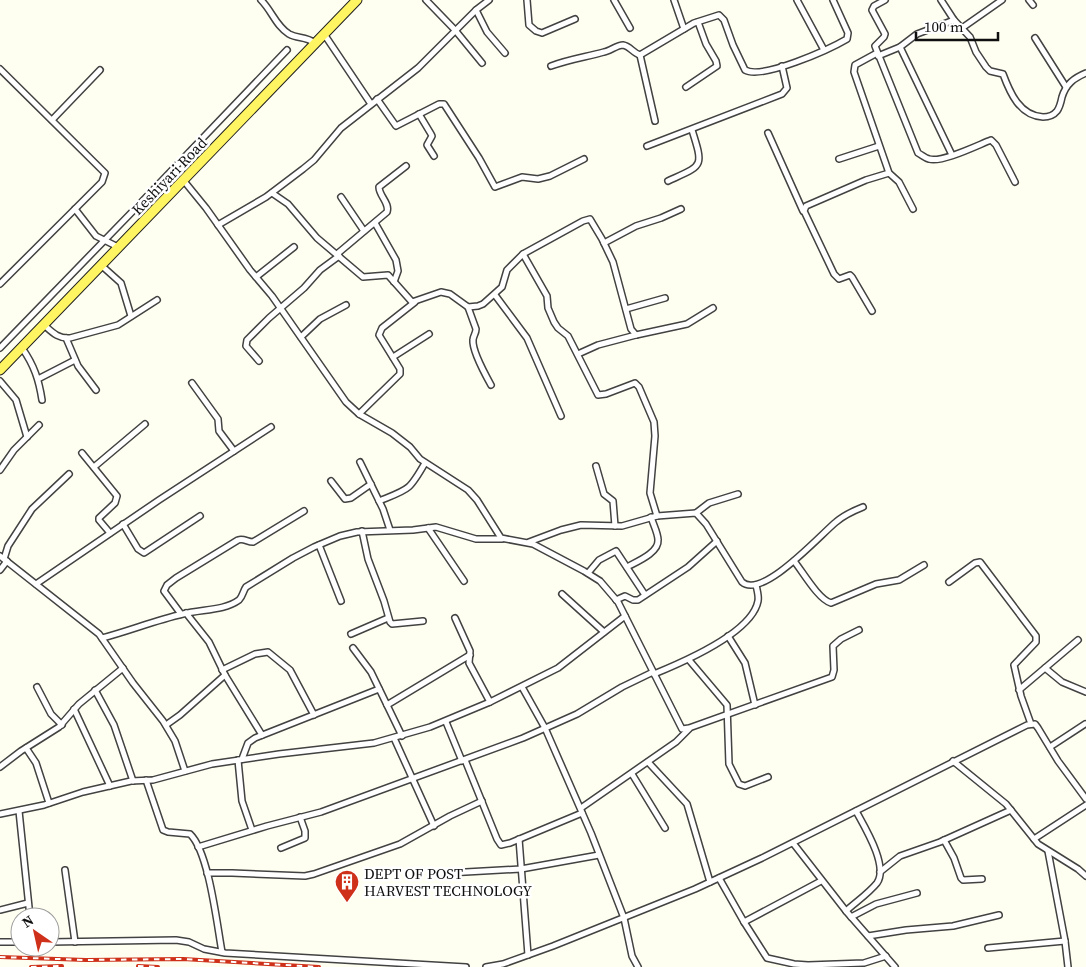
<svg xmlns="http://www.w3.org/2000/svg" width="1086" height="967" font-family="'Source Serif 4',serif">
<style>
.lines{fill:none;stroke-linecap:round;stroke-linejoin:round}
.street-casing{stroke:#424242;stroke-width:8}
.primary-casing{stroke:#202020;stroke-width:11}
.street{stroke:#fff;stroke-width:5}
.primary{stroke:#fff461;stroke-width:9}
.rail-casing{stroke:#ce3019;stroke-width:4}
.rail{stroke:#fff;stroke-width:2;stroke-dasharray:5.5;stroke-linecap:butt}
.labels{text-anchor:middle;dominant-baseline:central;stroke-width:5;stroke-linejoin:round;paint-order:stroke}
.street-label{font-size:15px;fill:#0f0f0f;stroke:#fff}
.poi-label{font-size:15px;fill:#0f0f0f;stroke:#fff;text-anchor:start}
</style>
<rect width="100%" height="100%" fill="#fffff1"/>
<g class="lines">
<defs>
<g id="street">
<path d="M261 0C272 11 276 26 289 34 298 39 305 36 315 43"/>
<path d="M426 0 455 30 482 63"/>
<path d="M527 0 529 25 536 31 542 33 575 19"/>
<path d="M614 0 630 28"/>
<path d="M674 0 684 29"/>
<path d="M797 0 824 50"/>
<path d="M885 0 874 6 872 10 885 34 884 37 875 46 918 153C922 155 925 158 929 159 942 163 978 145 991 140L996 145 1015 182"/>
<path d="M941 0 954 20 970 37 976 52 986 67 990 71 1003 74C1010 93 1020 116 1043 117 1048 117 1053 116 1057 111 1060 107 1061 102 1062 97 1066 84 1074 78 1086 73"/>
<path d="M1029 0 1033 5"/>
<path d="M476 10 487 32 505 53"/>
<path d="M962 28 1002 0"/>
<path d="M324 34 371 104"/>
<path d="M1035 38 1066 87"/>
<path d="M900 47 952 155"/>
<path d="M877 53 855 65 854 72 889 173 899 182 913 209"/>
<path d="M640 55 655 121"/>
<path d="M878 56 900 47 917 34 954 20"/>
<path d="M551 66C570 59 586 57 604 52 610 51 617 45 623 45 630 46 633 53 640 55L694 23 719 15 724 20 733 45 745 70C762 80 830 49 847 39L848 33 833 0"/>
<path d="M0 69 105 173 102 182 0 284"/>
<path d="M686 87 717 66 716 61 706 44 698 22"/>
<path d="M377 99 396 126 439 104H444L479 158 495 187 522 177 538 179 550 176 584 159"/>
<path d="M419 114 431 134 432 136 427 145 434 156"/>
<path d="M52 120 100 70"/>
<path d="M768 133 803 211"/>
<path d="M647 146 782 94 787 88 782 66"/>
<path d="M839 159 879 146"/>
<path d="M184 181 206 208 250 270 272 296 346 402 359 414 392 433 410 447 420 459 468 490 477 500 501 538 533 544 584 571 600 581 618 602 682 729 689 728 832 677 834 670 833 646 841 639 859 630"/>
<path d="M668 181C703 165 704 168 692 130"/>
<path d="M272 193 288 204 317 238 363 277 388 275 412 302 441 292 450 294 468 307 478 306 483 304 502 287 507 270 523 254 583 221 590 219 602 239 613 262 631 329 636 335 687 324 713 308"/>
<path d="M341 197 364 231"/>
<path d="M75 209 96 236 118 247"/>
<path d="M375 223 396 260 398 271 394 282"/>
<path d="M218 225 266 197 303 169 314 160 341 128 418 68 476 10 489 0"/>
<path d="M604 243 636 226 661 218 681 209"/>
<path d="M337 254 387 212C390 203 379 196 379 187L406 166"/>
<path d="M523 254 547 296 548 308 554 322 558 328 568 336 598 395 606 394 635 383 639 387 654 422 655 436 650 493 657 516"/>
<path d="M102 266 121 283 131 316"/>
<path d="M256 277 294 247"/>
<path d="M495 295 527 338 561 416"/>
<path d="M468 307 476 329C476 334 473 336 473 340 472 351 486 376 491 385"/>
<path d="M626 309 665 298"/>
<path d="M872 311 852 277 850 275 839 279 834 274 804 211 806 206 866 180 889 173"/>
<path d="M44 325C52 332 58 339 70 338L118 325 157 300"/>
<path d="M301 337 320 319 346 305"/>
<path d="M66 338 78 366 96 390"/>
<path d="M0 348 132 212 287 50"/>
<path d="M22 348C34 365 39 380 42 400"/>
<path d="M578 354 598 345 636 335"/>
<path d="M393 357 429 334"/>
<path d="M259 361 246 346 247 340 269 318 304 288 320 270 339 256"/>
<path d="M38 379 75 360"/>
<path d="M0 381 16 400 27 437"/>
<path d="M192 383 218 419 219 431 234 451"/>
<path d="M359 414 400 374V369L379 335 382 328 415 302"/>
<path d="M82 453 117 496 115 503 99 518V520L110 533"/>
<path d="M360 462 383 509 390 530"/>
<path d="M596 466 604 494 613 501 615 526"/>
<path d="M94 467 145 424"/>
<path d="M0 470 14 450 39 425"/>
<path d="M331 481 345 499 351 498 371 484"/>
<path d="M379 501C409 489 409 491 425 463"/>
<path d="M696 513 709 503 738 494"/>
<path d="M123 524 138 549 144 553 200 516"/>
<path d="M428 528 464 581"/>
<path d="M362 531 368 559 384 601 390 622 392 624 423 621"/>
<path d="M529 542 561 530 581 525 622 526 657 516 696 513 706 524 742 582C762 600 820 535 836 522 844 515 853 511 863 507"/>
<path d="M319 545 341 601"/>
<path d="M0 556 99 634 133 683 163 721 175 741 185 771"/>
<path d="M4 559 8 546 32 509 69 474"/>
<path d="M794 561C803 572 818 599 831 603L876 584 899 580 924 565"/>
<path d="M627 567C636 562 659 553 658 540 658 533 653 524 651 517"/>
<path d="M0 570 7 561"/>
<path d="M588 573 599 560 616 551 645 595"/>
<path d="M949 582 975 563 980 562 1036 636V642L1014 665 1021 696 1031 724"/>
<path d="M36 584 159 500 271 427"/>
<path d="M562 594 604 632"/>
<path d="M616 600 625 596 633 600H638L688 567 717 541"/>
<path d="M186 613 209 642 225 675 262 735"/>
<path d="M181 614 164 591 167 585 176 578 238 540C244 538 247 542 253 542L304 511"/>
<path d="M455 618 470 651 469 663 490 702"/>
<path d="M351 634 388 618"/>
<path d="M728 636 745 663 755 705"/>
<path d="M102 638C129 631 156 620 183 614 201 609 224 611 239 600 243 596 243 591 246 587L293 558 314 547 340 536 357 532 413 530 436 527 476 539H502"/>
<path d="M353 648 371 672 402 736"/>
<path d="M689 660 727 705 729 764 739 784 745 786 768 777"/>
<path d="M1045 668 1062 682 1086 692"/>
<path d="M222 670 255 654 268 652 290 670 314 715"/>
<path d="M654 674C681 663 752 633 758 601 759 596 757 590 756 585"/>
<path d="M37 687 51 714 62 725"/>
<path d="M522 687 545 728 591 833 624 918 632 956 638 967"/>
<path d="M95 690 114 725 133 781"/>
<path d="M1019 690 1078 640"/>
<path d="M387 705 470 655"/>
<path d="M74 709 110 786"/>
<path d="M446 722 462 761"/>
<path d="M166 725 180 715 225 675"/>
<path d="M394 738 434 826"/>
<path d="M1050 747 1085 724"/>
<path d="M26 748 36 763 49 803"/>
<path d="M242 759 248 743 255 738 379 689"/>
<path d="M238 760 242 801 252 830"/>
<path d="M465 760 497 839 501 845 510 843 582 813"/>
<path d="M953 761 1006 804 1038 844 1078 869 1086 876"/>
<path d="M648 762 687 804 710 882"/>
<path d="M0 767 21 751 59 727 79 704 123 668"/>
<path d="M632 774 665 828"/>
<path d="M146 780 163 830 168 832 190 834C209 852 217 925 222 952"/>
<path d="M581 808 676 742 689 729"/>
<path d="M19 811 30 917"/>
<path d="M0 814 44 805 83 792 131 781 153 780 212 764 279 754 374 743 430 727 490 702 558 668 625 616"/>
<path d="M519 839 528 955"/>
<path d="M1034 839 1086 805"/>
<path d="M944 840 954 858 961 878 963 880 982 879"/>
<path d="M793 843 846 911 895 967"/>
<path d="M198 847 267 826 321 812 523 738 577 714 622 687 653 672"/>
<path d="M281 848 305 838V831L300 817"/>
<path d="M1048 851 1065 941 1068 967"/>
<path d="M65 870 75 942"/>
<path d="M880 872 900 856 940 842 1011 810"/>
<path d="M207 873H232L305 876 314 874 400 844 450 816 482 801"/>
<path d="M448 873 521 869 599 855"/>
<path d="M719 878 744 922 767 958 794 964 808 965 864 963 886 956"/>
<path d="M0 910 28 903"/>
<path d="M846 911C856 902 869 893 877 883 889 866 864 826 856 811"/>
<path d="M851 917 876 904 917 893"/>
<path d="M744 922 821 881"/>
<path d="M868 936 906 930 953 926 999 915"/>
<path d="M0 942H20"/>
<path d="M50 942 176 940 189 942 204 949 225 953 466 967"/>
<path d="M988 948 1065 941"/>
<path d="M486 967 503 964 553 946 695 889 762 858 1027 725 1035 724 1038 728 1058 761 1086 799"/>
</g>
<path id="primary" d="M0 370 357 0"/>
</defs>
<use href="#street" class="street-casing"/>
<use href="#primary" class="primary-casing"/>
<use href="#street" class="street"/>
<use href="#primary" class="primary"/>
<defs>
<g id="rail">
<path d="M0 957 86 960 183 959 319 967"/>
<path d="M138 966 158 967"/>
<path d="M31 967 62 966"/>
</g>
</defs>
<use href="#rail" class="rail-casing"/>
<use href="#rail" class="rail"/>
</g>
<defs>
<symbol id="building-pin" viewBox="-11 -11 22 30"><path d="M0 17L-7.5 6A9.5 9.5 0 1 1 7.5 6Z" fill="#ce3019" stroke="#fff"/><path d="M-4-6H4V6H1V3H-1V6H-4ZM-2.5-4.3h1.7v1.8h-1.7ZM.8-4.3h1.7v1.8H.8ZM-2.5-1h1.7V.8h-1.7ZM.8-1h1.7V.8H.8Z" fill="#fff"/></symbol>
</defs>
<g fill-rule="evenodd">
<use href="#building-pin" x="333" y="868" width="28" height="38"/>
</g>
<g class="labels">
<g class="street-label">
<text transform="translate(169 176) rotate(-46)">Keshiyari Road</text>
</g>
<g class="poi-label">
<text x="364" y="873">DEPT OF POST<tspan x="364" dy="17">HARVEST TECHNOLOGY</tspan></text>
</g>
</g>
<g transform="translate(35 932) rotate(326)"><circle r="24" fill="#ffffff" stroke="#9f9f9f"/>
<path d="M0-4L9 19L0 12L-9 19Z" fill="#ce3019"/>
<text y="-8" font-size="14" font-weight="bold" text-anchor="middle" fill="#0f0f0f">N</text>
</g>
<path d="M916 32v8h82v-8" fill="none" stroke="#0f0f0f" stroke-width="2.5"/>
<text x="924" y="32" font-size="15" fill="#0f0f0f" stroke="#ffffff" stroke-width="4" paint-order="stroke">100 m</text>
</svg>
